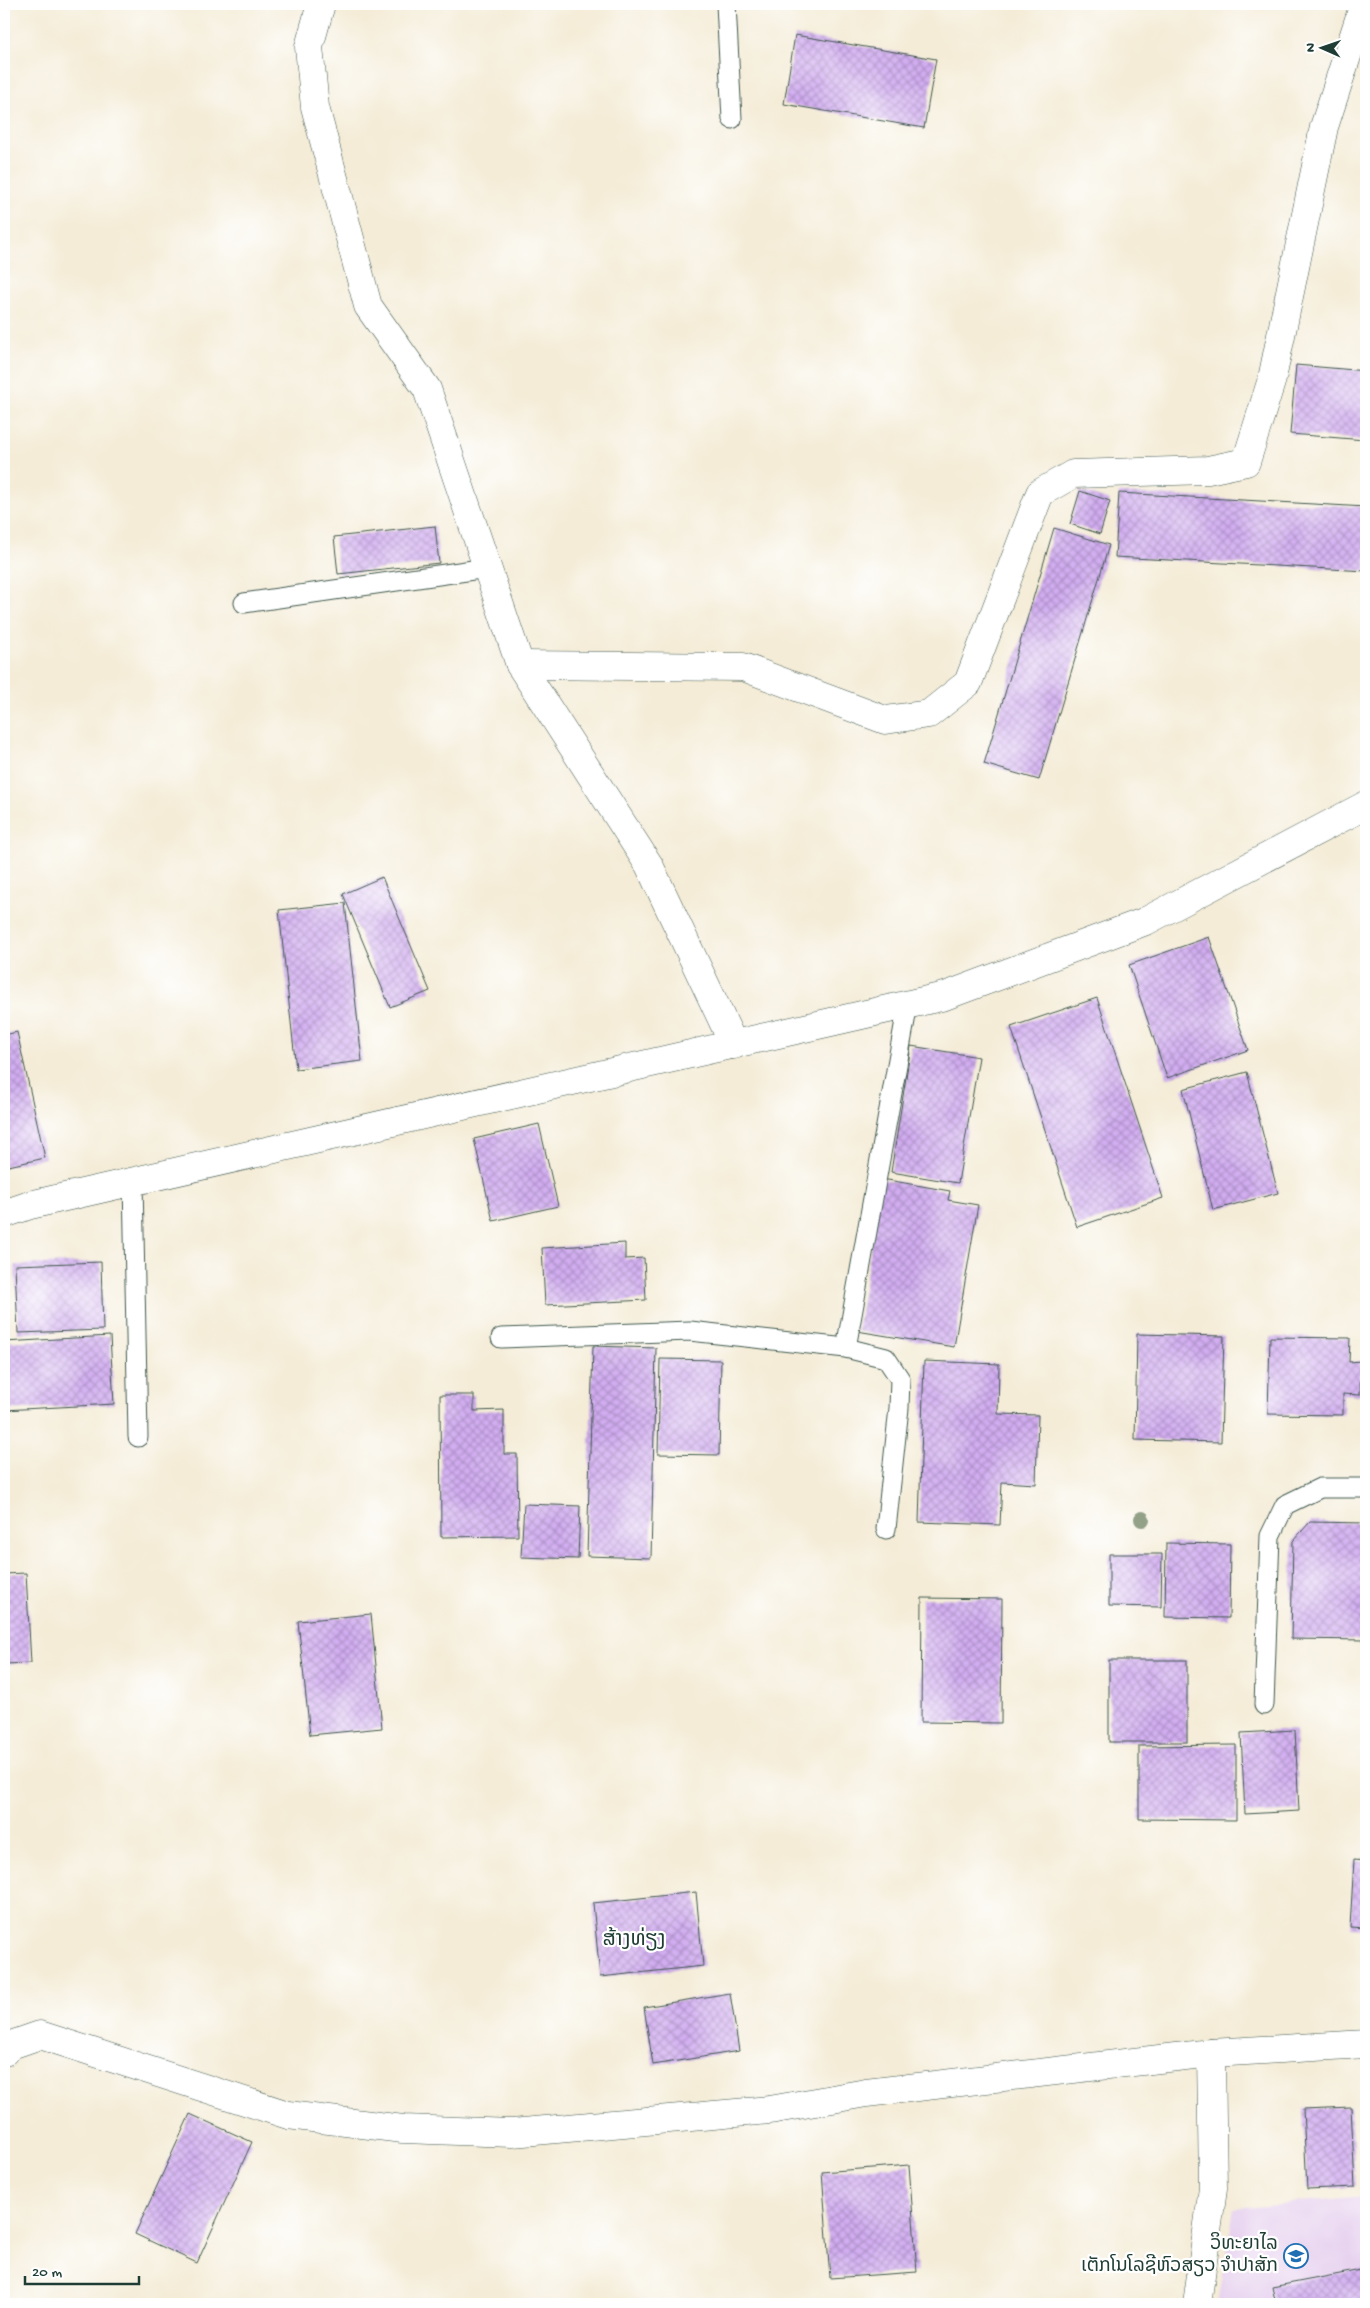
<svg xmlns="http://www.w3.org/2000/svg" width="1370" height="2308" font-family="'Gochi Hand','Noto Sans Lao',sans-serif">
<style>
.built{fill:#e7d2ef}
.building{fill:url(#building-cross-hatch)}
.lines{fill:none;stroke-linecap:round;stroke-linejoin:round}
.service-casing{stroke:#3f574c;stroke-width:21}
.minor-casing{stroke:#3f574c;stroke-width:29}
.service{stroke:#fff;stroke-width:19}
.minor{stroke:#fff;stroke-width:28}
.tree{fill:#93a188}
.labels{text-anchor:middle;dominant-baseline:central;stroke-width:4.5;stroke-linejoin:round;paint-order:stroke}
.poi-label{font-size:19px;fill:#1f3d34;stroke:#fff;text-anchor:end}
.quarter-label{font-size:21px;fill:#1f3d34;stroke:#fff}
</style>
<defs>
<pattern id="building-cross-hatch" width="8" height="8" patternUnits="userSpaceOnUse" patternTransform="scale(1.25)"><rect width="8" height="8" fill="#d2adf1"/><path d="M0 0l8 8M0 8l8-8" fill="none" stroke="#aa8ec4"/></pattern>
</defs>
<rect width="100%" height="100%" fill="#fff"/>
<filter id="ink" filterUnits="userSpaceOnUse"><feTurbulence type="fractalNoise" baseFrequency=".02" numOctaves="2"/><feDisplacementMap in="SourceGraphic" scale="10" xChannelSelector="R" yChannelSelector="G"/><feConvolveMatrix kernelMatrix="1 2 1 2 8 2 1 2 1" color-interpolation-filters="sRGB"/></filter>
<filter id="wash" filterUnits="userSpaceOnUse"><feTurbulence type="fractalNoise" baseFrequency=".0096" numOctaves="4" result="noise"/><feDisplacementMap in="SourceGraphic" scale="20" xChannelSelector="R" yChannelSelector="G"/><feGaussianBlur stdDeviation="1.12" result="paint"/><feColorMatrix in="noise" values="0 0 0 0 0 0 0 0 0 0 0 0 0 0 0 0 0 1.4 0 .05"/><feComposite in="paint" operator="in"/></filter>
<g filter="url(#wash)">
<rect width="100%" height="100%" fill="#f4ecd7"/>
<path class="built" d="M1366 2196V2304H1218L1234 2208Z"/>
<g id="blocks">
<g class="building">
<path d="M795 35 936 59 924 128 784 104Z"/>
<path d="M1296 365 1366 371 1365 440 1290 434Z"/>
<path d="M1080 491 1110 501 1100 534 1070 524Z"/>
<path d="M1119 493 1366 507V571L1115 557Z"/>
<path d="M435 526 439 563 338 574 334 537Z"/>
<path d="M1054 528 1109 545 1039 780 984 764Z"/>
<path d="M382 877 430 991 390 1007 343 894Z"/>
<path d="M345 903 362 1061 296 1069 279 910Z"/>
<path d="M1209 937 1248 1050 1167 1078 1129 965Z"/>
<path d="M1097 998 1163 1198 1077 1227 1011 1027Z"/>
<path d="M17 1032 45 1158 4 1167V1035Z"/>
<path d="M911 1046 979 1057 958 1183 891 1172Z"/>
<path d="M1247 1072 1278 1193 1213 1210 1183 1089Z"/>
<path d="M539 1124 558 1206 493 1221 474 1139Z"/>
<path d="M882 1179 950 1191 948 1200 978 1205 954 1347 857 1331Z"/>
<path d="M625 1243V1259L644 1258 646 1300 545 1305 542 1248Z"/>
<path d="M101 1262 103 1330 18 1333 15 1265Z"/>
<path d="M1137 1334 1224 1336 1221 1442 1135 1440Z"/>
<path d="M110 1336 114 1404 4 1410V1342Z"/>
<path d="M1270 1337 1350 1338 1349 1362 1361 1361 1360 1395 1343 1394V1415L1268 1414Z"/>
<path d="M593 1346 656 1348 651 1558 587 1556Z"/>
<path d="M660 1359 721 1360 719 1455 658 1454Z"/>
<path d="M924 1361 999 1364 998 1414 1038 1415 1036 1484 1002 1482 1000 1525 919 1522Z"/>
<path d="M440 1395H474V1411L504 1410V1454H517L518 1536 441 1537Z"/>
<path d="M524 1504 580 1506 578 1559 521 1557Z"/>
<path d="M1310 1522 1366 1523V1640L1291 1639 1293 1541Z"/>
<path d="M1166 1543 1230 1544 1229 1618 1165 1617Z"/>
<path d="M1109 1554H1162L1161 1607 1109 1606Z"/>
<path d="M26 1573 31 1663 4 1664V1574Z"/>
<path d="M922 1598 1002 1599 1001 1723 921 1722Z"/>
<path d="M371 1614 382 1728 310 1735 298 1621Z"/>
<rect x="1109" y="1660" width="78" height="82"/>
<path d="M1295 1730 1299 1811 1245 1814 1241 1733Z"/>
<path d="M1236 1745V1820L1139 1819V1746Z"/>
<path d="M1354 1860 1366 1861V1928L1350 1927Z"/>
<path d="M696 1892 703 1966 600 1977 593 1903Z"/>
<path d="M730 1993 739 2051 653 2065 644 2007Z"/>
<path d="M1351 2107 1355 2187 1307 2189 1303 2109Z"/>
<path d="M190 2114 252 2142 197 2263 135 2234Z"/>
<path d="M909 2165 917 2272 830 2278 822 2172Z"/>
<path d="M1366 2269V2304H1276L1272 2287Z"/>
</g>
</g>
</g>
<g filter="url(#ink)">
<use href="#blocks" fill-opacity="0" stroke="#3f574c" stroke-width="1"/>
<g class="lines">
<defs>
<g id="service">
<path d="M726 4 732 119"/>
<path d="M244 603 487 568"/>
<path d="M133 1181 138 1437"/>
<path d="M501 1338 690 1331 846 1348 886 1358 900 1379 899 1408 886 1529"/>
<path d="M846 1348 908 1004"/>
<path d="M1264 1705 1270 1536 1285 1505 1320 1488H1366"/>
</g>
<g id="minor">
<path d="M321 4 309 47 315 107 368 306 427 389 520 665 649 865 734 1045"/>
<path d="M520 665 743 667 885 720 929 714 968 683 1040 493 1073 474 1208 470 1246 462 1272 379 1324 127 1362 10"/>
<path d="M4 1214 30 1205 945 996 1146 921 1366 805"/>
<path d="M4 2052 11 2045 40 2035 288 2115 403 2129 512 2133 770 2110 866 2093 1211 2053 1366 2044"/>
<path d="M1197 2304 1213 2188 1211 2053"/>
</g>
</defs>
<use href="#service" class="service-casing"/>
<use href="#minor" class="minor-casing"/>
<use href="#service" class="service"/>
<use href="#minor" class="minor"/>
</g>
<circle class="tree" cx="1142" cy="1519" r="8"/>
</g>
<defs>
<symbol id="university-ring" viewBox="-11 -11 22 22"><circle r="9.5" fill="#fff" stroke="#1f6fb2" stroke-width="1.5"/><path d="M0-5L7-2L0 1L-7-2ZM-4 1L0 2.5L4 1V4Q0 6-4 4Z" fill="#1f6fb2"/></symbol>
</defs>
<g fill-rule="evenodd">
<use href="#university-ring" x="1282" y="2242" width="28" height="28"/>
</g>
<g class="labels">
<g class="poi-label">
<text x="1278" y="2245">ວິທະຍາໄລ<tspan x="1278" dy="22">ເຕັກໂນໂລຊີຫົວສຽວ ຈຳປາສັກ</tspan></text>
</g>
<g class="quarter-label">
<text x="634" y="1941">ສ້າງທ່ຽງ</text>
</g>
</g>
<rect width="1370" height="2308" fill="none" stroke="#fff" stroke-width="20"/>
<g transform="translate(1322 48) rotate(272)" stroke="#ffffff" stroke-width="4" paint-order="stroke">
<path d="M0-4L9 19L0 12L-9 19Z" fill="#1f3d34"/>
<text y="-8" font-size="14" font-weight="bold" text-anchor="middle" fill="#1f3d34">N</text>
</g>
<path d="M25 2276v8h114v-8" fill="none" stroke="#1f3d34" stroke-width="2.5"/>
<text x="32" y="2276" font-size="15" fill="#1f3d34" stroke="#ffffff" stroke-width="4" paint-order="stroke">20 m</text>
</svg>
